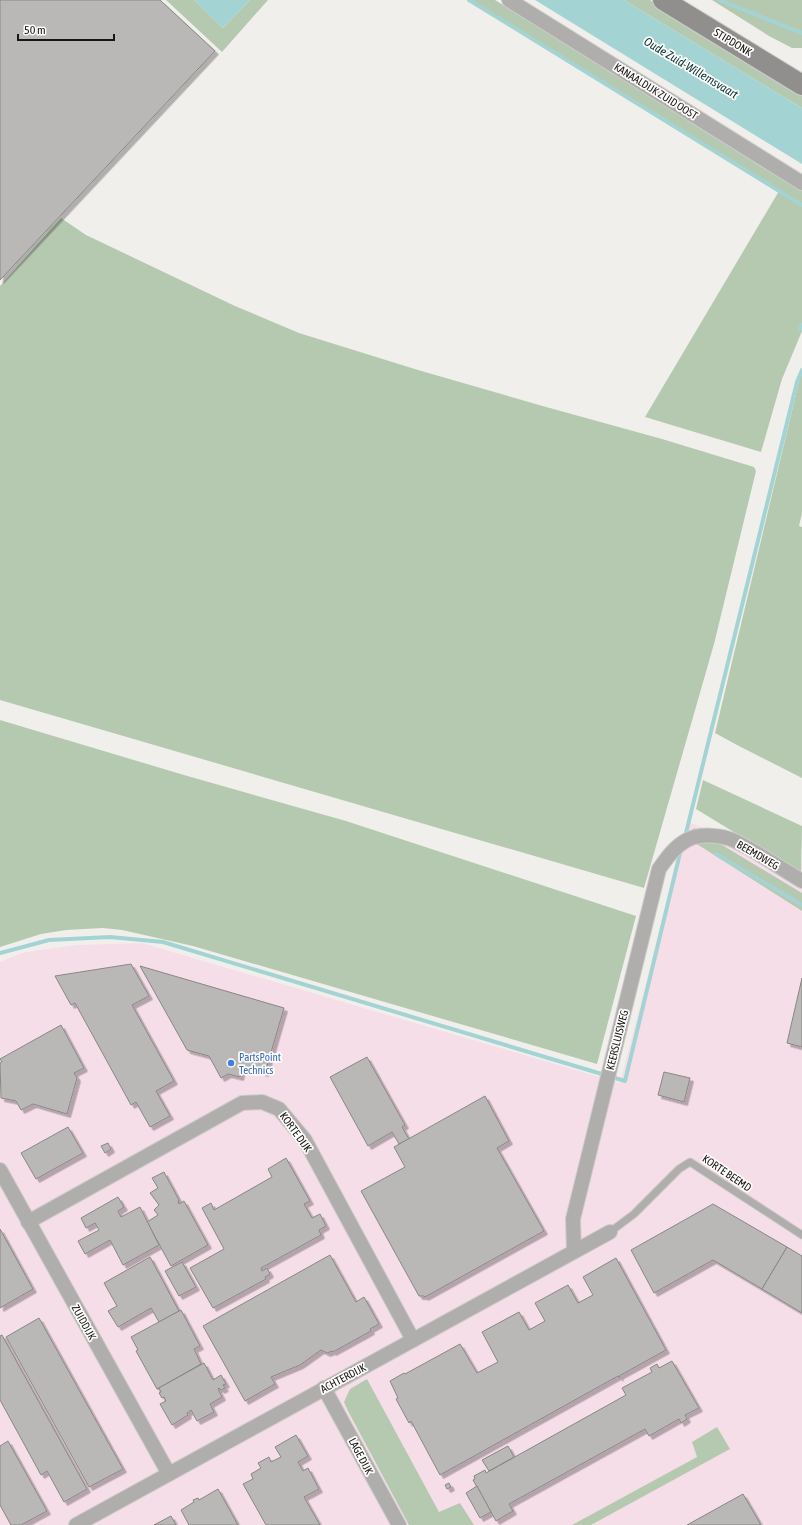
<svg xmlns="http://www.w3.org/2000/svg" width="802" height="1525" font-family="'Asap Condensed',sans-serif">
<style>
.industrial{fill:#f6dee9}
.green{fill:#b5c9b0}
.water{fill:#a4d3d4}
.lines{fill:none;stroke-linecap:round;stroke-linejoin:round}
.stream{stroke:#a4d3d4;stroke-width:4}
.building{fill:#bab8b6;stroke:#898785;filter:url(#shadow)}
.lane-casing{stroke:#ceccca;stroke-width:9}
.street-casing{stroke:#ceccca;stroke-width:16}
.secondary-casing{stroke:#ceccca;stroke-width:22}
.lane{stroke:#b0aead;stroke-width:7}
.street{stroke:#b0aead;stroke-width:14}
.secondary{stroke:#908f8d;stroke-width:20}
.shop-dot{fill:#3f7fe0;stroke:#fefcfa;stroke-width:1.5}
.labels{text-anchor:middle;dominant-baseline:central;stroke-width:3.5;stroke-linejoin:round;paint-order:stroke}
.street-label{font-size:11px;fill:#171615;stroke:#fefcfa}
.shop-label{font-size:11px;fill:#366cbe;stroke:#fefcfa;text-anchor:start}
.water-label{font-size:12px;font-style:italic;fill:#043335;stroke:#fefcfa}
</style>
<defs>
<filter id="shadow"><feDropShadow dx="3.5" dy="3.5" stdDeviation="0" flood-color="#0004"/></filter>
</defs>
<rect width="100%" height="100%" fill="#f1efec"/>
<path class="industrial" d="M688 822 802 864V1525H0V962L22 953 39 950 78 945 142 943 620 1083Z"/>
<g class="green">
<path d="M166 0H194L223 28 250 0H268L222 52Z"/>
<path d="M470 0H495L802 190V331L782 379 761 452 645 417 779 191Z"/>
<path d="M624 0H650L802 93V108Z"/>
<path d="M712 0H802V48H792L769 36Z"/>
<path d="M61 218 86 235 235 306 299 333 418 370 539 405 662 439 754 467 756 471 714 644 644 888 0 700V286Z"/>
<path d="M802 369V513L799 526 802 527V778L737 745 715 733Z"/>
<path d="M0 720 184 775 346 821 636 916 597 1064 193 946 122 930 103 928 66 930 41 934 0 947Z"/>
<path d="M703 780 802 826 801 873 696 809Z"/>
<path d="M694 828 802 893V911L689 839 691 831Z"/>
<path d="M367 1379 439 1512 460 1503 474 1525H409L348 1411 344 1402 350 1389Z"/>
<path d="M717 1427 730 1449 591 1525H572L697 1457 692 1442Z"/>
</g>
<g class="water">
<path d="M194 0H250L223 28Z"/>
<path d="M535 0H624L802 108V164Z"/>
</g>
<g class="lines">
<g class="stream">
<path d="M469 0 802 205"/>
<path d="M719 0 802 33"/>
<path d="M800 329 802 325"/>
<path d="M685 837 797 382 802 370"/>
<path d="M716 854 802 905"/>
<path d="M0 953 49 940 110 937 163 942 625 1081 681 849"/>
</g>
</g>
<g class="building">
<path d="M0 0H160L215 51 0 280Z"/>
<path d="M131 964 149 996 132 1005 174 1081 156 1091 170 1116 150 1127 136 1102 131 1105 75 1003 71 1005 55 976Z"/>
<path d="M140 966 284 1008 265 1073 243 1066 240 1077 228 1074 221 1078 209 1056 187 1050Z"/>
<path d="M802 978V1047L787 1043Z"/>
<path d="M61 1025 84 1068 74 1073 77 1078 67 1114 33 1104 21 1110 16 1101 1 1098 0 1063 2 1062 0 1059Z"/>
<path d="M367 1057 405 1125 402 1127 409 1139 399 1144 392 1132 368 1146 330 1077Z"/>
<path d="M664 1072 690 1078 684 1102 658 1095Z"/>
<path d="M485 1096 509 1141 497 1148 544 1231 425 1297 424 1296H419L361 1191 405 1167 394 1147Z"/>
<path d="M68 1127 83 1153 36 1179 21 1153Z"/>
<path d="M108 1143 111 1149 105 1153 101 1146Z"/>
<path d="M286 1158 310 1201 304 1204 312 1218 320 1214 326 1226 319 1230 321 1235 261 1268 262 1271 267 1268 270 1274 265 1277 266 1279 213 1308 190 1268 224 1249 202 1208 211 1203 214 1210 272 1177 268 1169Z"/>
<path d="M164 1172 179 1200 178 1201 179 1204 184 1201 208 1245 171 1266 147 1222 158 1215 154 1210 159 1205 150 1193 158 1188 152 1178Z"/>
<path d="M118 1197 124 1207 118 1211 121 1217 140 1207 159 1245 123 1265 110 1240 85 1254 78 1241 99 1230 95 1223 86 1228 81 1218Z"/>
<path d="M713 1204 787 1247 762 1289 713 1260 654 1293 631 1250Z"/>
<path d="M0 1229 33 1289 0 1308Z"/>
<path d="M787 1247 802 1256V1313L762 1289Z"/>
<path d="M330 1255 356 1302 364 1297 379 1324 370 1329 371 1331 333 1352 332 1351 327 1353 321 1350 300 1365 271 1377 275 1384 245 1401 203 1326Z"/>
<path d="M150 1257 179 1311 159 1322 151 1308 118 1327 108 1311 117 1306 104 1283Z"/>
<path d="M616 1258 666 1350 619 1376 620 1378 618 1376 440 1475 411 1421 409 1423 396 1399 398 1398 390 1381 404 1373 405 1374 460 1344 477 1373 498 1362 482 1332 519 1312 529 1330 545 1321 535 1303 568 1285 578 1303 593 1295 583 1277Z"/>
<path d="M182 1262 196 1287 179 1296 165 1271Z"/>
<path d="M181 1310 200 1346 194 1349 201 1364 157 1389 136 1351 138 1350 131 1337Z"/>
<path d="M39 1318 123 1469 89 1487 6 1337Z"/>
<path d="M2 1335 87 1489 64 1502 47 1471 41 1475 0 1400V1336Z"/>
<path d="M672 1361 699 1408 685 1415 687 1419 681 1423 679 1419 649 1436 645 1429 509 1504 513 1511 496 1521 473 1480 475 1479 474 1476 485 1470 486 1473 617 1400 626 1395 622 1388 652 1372 650 1368 657 1364 659 1368Z"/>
<path d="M204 1363 213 1380 221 1375 226 1384 223 1385 225 1388 221 1390 219 1388 218 1389 222 1397 210 1404 214 1412 197 1421 191 1410 187 1413 188 1415 172 1425 160 1404 166 1401 164 1397 162 1398 159 1393 161 1392 159 1388 157 1389Z"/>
<path d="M296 1435 308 1456 298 1462 303 1471 308 1468 319 1489 304 1497 320 1525H266L243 1484 253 1479 251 1474 261 1468 258 1463 269 1457 271 1462 281 1457 275 1447Z"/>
<path d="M8 1441 47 1511 21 1525H11L0 1505V1446Z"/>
<path d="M508 1446 514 1457 489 1471 482 1460Z"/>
<path d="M449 1483 451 1487 447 1489 445 1485Z"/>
<path d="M477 1486 491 1512 480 1518 466 1493Z"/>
<path d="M218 1489 238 1525H189L181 1510 194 1502 193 1500 198 1498 199 1500Z"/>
<path d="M743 1494 761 1525H687Z"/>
<path d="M171 1516 176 1525H154Z"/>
</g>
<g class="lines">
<defs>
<path id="lane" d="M610 1232 634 1214 679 1169 690 1162 802 1235"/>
<g id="street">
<path d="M509 0 802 183"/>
<path d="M0 1170 169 1474"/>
<path d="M28 1222 242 1103 262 1102 279 1109 305 1140 413 1340"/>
<path d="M574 1251 573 1219 659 869C667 858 674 847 687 840 700 833 722 835 735 841 758 852 780 868 802 881"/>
<path d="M324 1388 399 1525"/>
<path d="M76 1525 610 1232"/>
</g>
<path id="secondary" d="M663 0 802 85"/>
</defs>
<use href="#lane" class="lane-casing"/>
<use href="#street" class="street-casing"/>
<use href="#secondary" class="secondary-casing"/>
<use href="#lane" class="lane"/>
<use href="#street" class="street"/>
<use href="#secondary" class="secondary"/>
</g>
<circle class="shop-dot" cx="231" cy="1063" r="4"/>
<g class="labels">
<g class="street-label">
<text transform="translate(733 42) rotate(31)">STIPDONK</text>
<text transform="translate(656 91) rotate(32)">KANAALDIJK ZUID OOST</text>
<text transform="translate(758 855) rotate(30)">BEEMDWEG</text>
<text transform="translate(617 1040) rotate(-76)">KEERSLUISWEG</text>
<text transform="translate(296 1132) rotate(54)">KORTE DIJK</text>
<text transform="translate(727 1173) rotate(34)">KORTE BEEMD</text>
<text transform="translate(84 1322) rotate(61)">ZUIDDIJK</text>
<text transform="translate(343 1378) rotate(-28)">ACHTERDIJK</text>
<text transform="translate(361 1456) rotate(62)">LAGE DIJK</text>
</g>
<g class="shop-label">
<text x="239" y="1057">PartsPoint<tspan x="239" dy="13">Technics</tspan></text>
</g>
<g class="water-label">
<text transform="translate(691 68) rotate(31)">Oude Zuid-Willemsvaart</text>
</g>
</g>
<path d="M18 34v6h96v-6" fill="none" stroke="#171615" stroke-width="2"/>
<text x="24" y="34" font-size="12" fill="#171615" stroke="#fefcfa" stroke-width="3" paint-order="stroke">50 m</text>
</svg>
